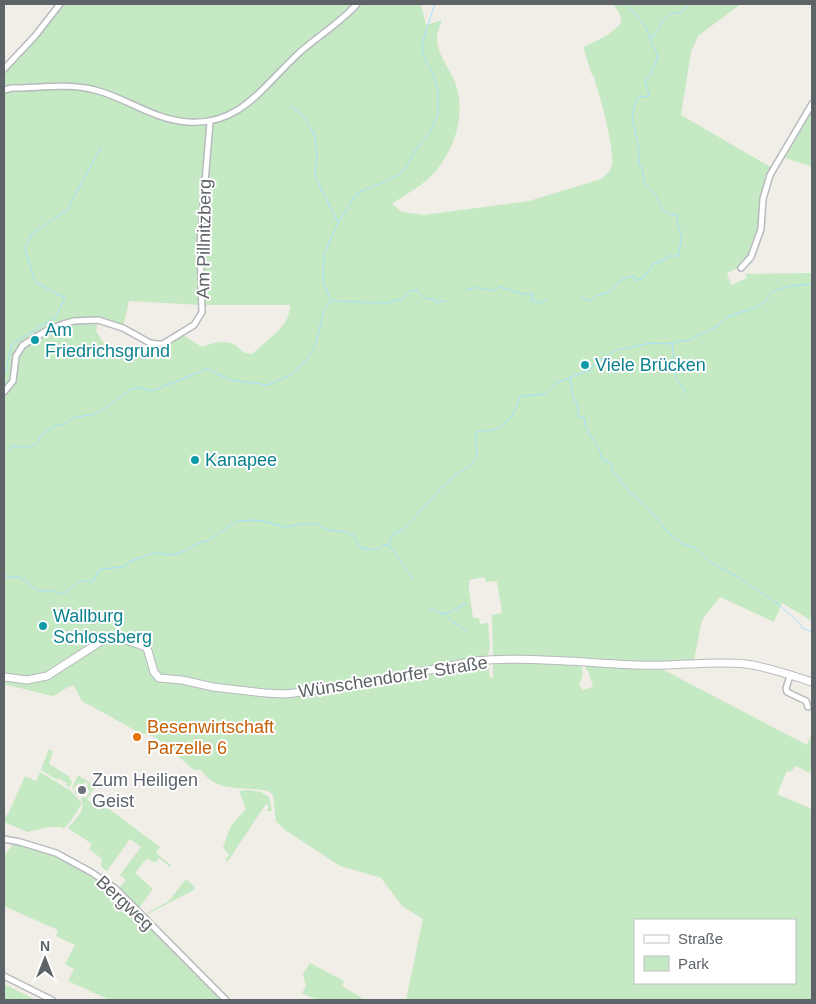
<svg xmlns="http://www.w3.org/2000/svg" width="816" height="1004" font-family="Helvetica,sans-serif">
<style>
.green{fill:#c5e9c3;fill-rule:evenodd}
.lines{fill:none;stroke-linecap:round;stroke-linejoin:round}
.stream{stroke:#a9dfff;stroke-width:1}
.minor-casing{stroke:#b7babe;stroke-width:8}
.tertiary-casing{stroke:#b7babe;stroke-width:9}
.minor{stroke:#fff;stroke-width:5}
.tertiary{stroke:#fff;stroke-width:7}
.culture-dot{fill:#0f9aa8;stroke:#fff;stroke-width:2}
.food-dot{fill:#e8710a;stroke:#fff;stroke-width:2}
.worship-dot{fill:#6b7280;stroke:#fff;stroke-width:2}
.labels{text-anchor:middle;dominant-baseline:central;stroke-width:4;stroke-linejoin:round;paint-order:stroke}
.street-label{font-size:18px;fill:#5e6368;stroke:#fff}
.culture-label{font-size:18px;fill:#0d838f;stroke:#fff;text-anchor:start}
.food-label{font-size:18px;fill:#c56008;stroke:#fff;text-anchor:start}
.worship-label{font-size:18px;fill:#5b616d;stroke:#fff;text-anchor:start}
</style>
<rect width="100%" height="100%" fill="#f1eee7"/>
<g class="green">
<path d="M60 4H421L426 25 442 20C440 26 437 33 437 39 436 52 452 72 456 85 467 117 452 158 427 180 416 189 403 196 392 204L402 212 424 215 529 201 601 179C606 175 611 171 612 164 614 147 601 99 595 82V78L592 75 583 47C598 40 611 35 621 23L620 14 613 4H741L698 36 691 52 681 115 774 169 770 175C766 197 759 252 741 266 737 269 731 271 727 273L731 285 747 278 745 274 812 273V621L782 603 774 622 720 597 702 620 694 660 668 664 493 658 492 615 502 613 497 581 486 582 484 577 469 580V590L473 618H479L480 624 488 623 490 647 487 658 328 688 267 692 164 677 157 673 151 652 115 635 39 677 4 676V69ZM129 301 202 305H290C291 325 266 341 252 354 239 352 244 351 235 345 225 339 212 343 202 347L181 334 157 344 150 343 151 348 145 354 113 358 96 331 98 320 123 328Z"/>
<path d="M812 104V167L782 157Z"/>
<path d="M115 639 144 648 154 676 265 696 488 662 490 678H493V662L580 663C584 669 583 679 579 684L582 690 593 687 588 671 586 670V664L660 668 807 745 812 733V769L810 773 796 766 790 772 787 771 777 794 812 809V1000H406L423 919 402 906 381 878 340 866 285 830 276 821 273 795 270 792C246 784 219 796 201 770H194L155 737 138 732 82 701 74 686C65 685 61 695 52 696L4 684V679L34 681 107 640ZM635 920H795V983H635Z"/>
<path d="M49 749 53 751 49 764 70 777 69 778 72 781 70 787 66 785 67 783 58 778 57 780 41 770Z"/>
<path d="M40 772 71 791 82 803 70 822 63 829 61 827H49L28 832 4 822V818L8 814 25 776 36 781Z"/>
<path d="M78 775 95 786 87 800 94 804V806L109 809 160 847 156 853 171 865 170 867 159 858 155 863 147 858 135 873 153 889 138 909 144 915 169 901 186 879 194 886V890L144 916 118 889 126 880 120 875 141 847 130 839 107 871 101 867 102 859 89 849 92 844 68 828C75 820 87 809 81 799L83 796 86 798 90 791 86 788 88 784 85 782 82 786 78 783 73 789 77 792V795L72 788Z"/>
<path d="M248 790 261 792 269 797 272 811H267L269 806 266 804 228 861 225 860 229 855 223 847 231 826 246 809 239 791Z"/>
<path d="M14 843 20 846 48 852 103 881 121 897 141 918 139 924 141 925 143 921 224 1000H110L68 981 74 969 65 964 75 945 56 936 58 930 4 906V856Z"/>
<path d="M310 963 344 981 342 986 362 998 360 1000H317L302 993 306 986 303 974Z"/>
<path d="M4 984 36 1000H4Z"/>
</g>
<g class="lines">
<g class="stream">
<path d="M627 4 646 27 650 38"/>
<path d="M291 106 305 118 315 136 317 156 315 177 338 222"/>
<path d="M467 289C471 289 476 287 480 288 489 289 492 293 500 287L524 294H533L532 301 539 303 548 300"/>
<path d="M582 297 590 301 596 296 609 292C614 284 626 276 635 276L636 281 643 278 652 267V264L658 263 659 260 664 261 668 256H678C681 249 679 243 682 236L677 223 678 218 676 215C662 216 662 204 655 194 653 191 649 190 646 186 642 179 645 170 639 164L638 144 632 118 636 100 640 96 646 97 649 95 645 81 651 75V71L654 67 658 56 650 39 659 29 662 21 670 14 681 12 690 4"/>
<path d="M331 300 323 281 324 254 338 223 357 193 387 181 400 174 406 167 419 145 428 135 438 115V92L434 77 423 55 422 43 435 4"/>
<path d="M672 343 676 378 687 393"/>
<path d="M4 378 12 344 56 317 65 298 35 282 25 248 32 234 67 210 101 147"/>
<path d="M570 379 573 397 578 405V416L584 418C585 435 599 441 602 459L612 464V472L619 478 621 482 624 484 630 493 644 504 670 535 683 544 696 548 710 562 738 577 777 603 799 623 802 628 812 632"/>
<path d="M9 451 12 446 31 447 37 443 41 436 54 426 64 424 75 417 92 415 104 409 131 389 140 388 152 391 207 369 231 380 268 385 291 375 306 360 315 347 324 310 331 301 386 303 402 299 410 291 418 290C423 298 425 299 434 299L435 302 446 301"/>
<path d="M389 545 413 579"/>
<path d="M4 575 9 577H19L39 591H54L58 594 64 593 81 581H91L95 579 97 573 102 569 123 567 131 561 150 554 157 553 171 555 182 552 201 542 207 541 236 522 249 520 263 521 284 527 303 524H317L327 530 345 532 354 536 362 549H372L376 550 384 545 389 544 393 534 403 530 441 488 454 476 469 467 477 457 475 435 477 432C482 430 487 431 493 430 507 427 517 411 519 398L522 396 546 394 556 383 590 370 594 364 616 350 651 343 666 344 689 340 718 326 727 317 757 307 764 302 773 291 789 286 804 285 812 283"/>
<path d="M430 608 440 613 445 614 452 621 467 631"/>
<path d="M445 614 466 604"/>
</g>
<defs>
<g id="minor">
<path d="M4 69 35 36 60 4"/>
<path d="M4 90 12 88C39 88 69 83 95 90 127 98 154 120 188 122 241 126 264 85 299 53 318 36 340 23 357 4"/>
<path d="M741 268 751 257 761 229 763 199 770 175 812 104"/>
<path d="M4 392 13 381 16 356 23 345 46 331 63 324 74 321 98 320 123 328 150 343 157 344H163L194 325 202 312 200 243 210 122"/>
<path d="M790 676 786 688 787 692 806 701 808 707"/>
<path d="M4 839 20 842 56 853 91 872 115 888 226 1000"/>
<path d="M4 976 52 1000"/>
</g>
<path id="tertiary" d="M4 677 27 680 47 676 103 640 112 637H118L146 647 148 651 154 672 159 678 182 680 213 687 265 693 285 694 343 687 475 661C529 656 585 663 639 665 675 667 710 660 746 664 768 667 791 675 812 682"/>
</defs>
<use href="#minor" class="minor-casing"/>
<use href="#tertiary" class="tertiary-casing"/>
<use href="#minor" class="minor"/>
<use href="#tertiary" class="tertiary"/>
</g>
<g class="culture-dot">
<circle cx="35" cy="340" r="5"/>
<circle cx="585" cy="365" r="5"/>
<circle cx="195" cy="460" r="5"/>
<circle cx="43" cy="626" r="5"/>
</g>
<circle class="food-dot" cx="137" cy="737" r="5"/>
<circle class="worship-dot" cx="82" cy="790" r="5"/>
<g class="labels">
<g class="street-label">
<text transform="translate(204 239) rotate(-89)">Am Pillnitzberg</text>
<text transform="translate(393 677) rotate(-9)">Wünschendorfer Straße</text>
<text transform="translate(125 903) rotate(43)">Bergweg</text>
</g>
<g class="culture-label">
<text x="45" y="330">Am<tspan x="45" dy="21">Friedrichsgrund</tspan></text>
<text x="595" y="365">Viele Brücken</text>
<text x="205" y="460">Kanapee</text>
<text x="53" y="616">Wallburg<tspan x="53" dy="21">Schlossberg</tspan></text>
</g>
<g class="food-label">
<text x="147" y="727">Besenwirtschaft<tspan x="147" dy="21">Parzelle 6</tspan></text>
</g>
<g class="worship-label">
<text x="92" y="780">Zum Heiligen<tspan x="92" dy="21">Geist</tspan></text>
</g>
</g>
<rect width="816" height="1004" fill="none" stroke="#5e6368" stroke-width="10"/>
<rect x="634" y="919" width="162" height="65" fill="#ffffff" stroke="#bfc1c3"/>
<rect x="644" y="935" width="25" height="8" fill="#ffffff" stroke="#bfc1c3"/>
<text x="678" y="944" font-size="15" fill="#5e6368">Straße</text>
<rect x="644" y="956" width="25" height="15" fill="#c5e9c3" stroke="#bfc1c3"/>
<text x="678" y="969" font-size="15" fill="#5e6368">Park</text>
<g transform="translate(45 959)" stroke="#ffffff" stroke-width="4" paint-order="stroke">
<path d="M0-4L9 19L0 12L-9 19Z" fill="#5e6368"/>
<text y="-8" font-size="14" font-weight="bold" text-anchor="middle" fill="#5e6368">N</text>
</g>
</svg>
